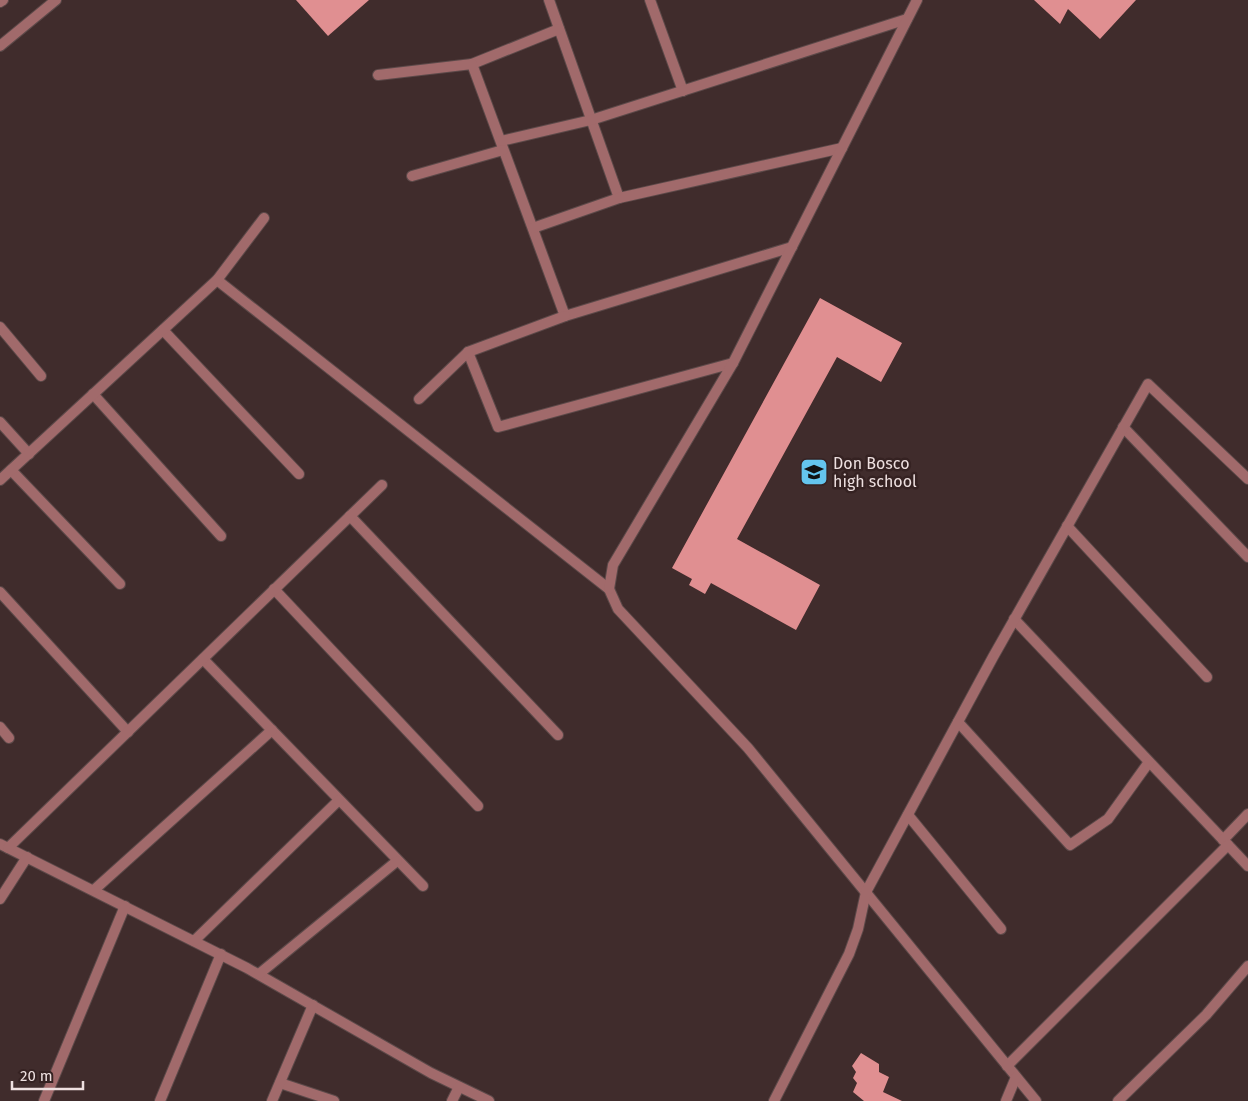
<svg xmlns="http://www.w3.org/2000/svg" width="1248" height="1101" font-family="'Fira Sans',sans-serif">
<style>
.building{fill:#e08f91}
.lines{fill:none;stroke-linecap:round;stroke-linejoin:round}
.service-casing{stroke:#5c4949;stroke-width:12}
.minor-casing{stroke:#5c4949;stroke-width:12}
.tertiary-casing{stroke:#5c4949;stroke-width:12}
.service{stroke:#a16a6b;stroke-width:10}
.minor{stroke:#a16a6b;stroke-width:10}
.tertiary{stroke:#a16a6b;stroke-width:10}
.labels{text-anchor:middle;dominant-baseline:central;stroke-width:5;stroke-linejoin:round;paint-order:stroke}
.poi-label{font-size:16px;fill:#eee0e0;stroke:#352222;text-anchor:start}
</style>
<rect width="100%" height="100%" fill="#402c2c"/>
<g class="building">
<path d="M296 0H369L328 36Z"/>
<path d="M1034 0H1136L1100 39 1068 9 1060 24Z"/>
<path d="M820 298 902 343 881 382 837 357 737 539 820 585 796 630 711 583 705 594 689 585 692 579 672 568Z"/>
<path d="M861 1053 879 1064V1072L889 1077 883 1092 902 1101H864L853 1092 857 1083 853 1078 856 1072 852 1066Z"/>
</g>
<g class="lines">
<defs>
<path id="service" d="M0 327 41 376"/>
<g id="minor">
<path d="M549 0 619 198"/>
<path d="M650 0 683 91"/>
<path d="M472 64 559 29"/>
<path d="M378 75 472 64 565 316 792 247"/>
<path d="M501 141 591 120 907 19"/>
<path d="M412 176 503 150"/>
<path d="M533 228 619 198 842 148"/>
<path d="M217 280 609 589 618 609 748 748 1036 1101"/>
<path d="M163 330 299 474"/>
<path d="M468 352 498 427 733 363"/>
<path d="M93 394 221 536"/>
<path d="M419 399 468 352 565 316"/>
<path d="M0 422 29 454"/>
<path d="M1123 427 1248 557"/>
<path d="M11 470 120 584"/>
<path d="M0 480 217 280 264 218"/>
<path d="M350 516 558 735"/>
<path d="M1067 526 1207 677"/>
<path d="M274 589 478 806"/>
<path d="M609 589 613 565 733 363 917 0"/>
<path d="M0 592 128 732"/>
<path d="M1014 619 1248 866"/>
<path d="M203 659 423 886"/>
<path d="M958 722 1070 845 1108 819 1149 762"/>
<path d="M0 727 9 738"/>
<path d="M908 815 1001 929"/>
<path d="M1223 840 1248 814"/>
<path d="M0 844 247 968 431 1073 489 1101"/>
<path d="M8 848 382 485"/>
<path d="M94 890 272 730"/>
<path d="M0 899 27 857"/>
<path d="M194 941 339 800"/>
<path d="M259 974 397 861"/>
<path d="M1007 1066 1228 845"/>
<path d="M280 1083 334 1101"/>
<path d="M44 1101 125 906"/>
<path d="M160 1101 221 954"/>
<path d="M272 1101 313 1005"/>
<path d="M452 1101 459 1087"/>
<path d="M774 1101 849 954 858 929 866 892 993 657 1148 384 1248 479"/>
<path d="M1006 1101 1016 1077"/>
<path d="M1118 1101 1206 1015 1248 966"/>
</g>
<g id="tertiary">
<path d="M0 2 3 0"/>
<path d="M0 46 56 0"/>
</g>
</defs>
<use href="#service" class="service-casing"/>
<use href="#minor" class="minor-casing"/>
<use href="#tertiary" class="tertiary-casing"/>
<use href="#service" class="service"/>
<use href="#minor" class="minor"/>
<use href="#tertiary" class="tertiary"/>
</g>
<defs>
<symbol id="school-square" viewBox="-11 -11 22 22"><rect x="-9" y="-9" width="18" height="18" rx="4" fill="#64c5ee" stroke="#352222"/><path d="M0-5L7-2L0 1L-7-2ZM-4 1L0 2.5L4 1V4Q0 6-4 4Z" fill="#111"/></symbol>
</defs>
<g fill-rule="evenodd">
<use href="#school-square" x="798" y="456" width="32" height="32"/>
</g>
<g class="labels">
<g class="poi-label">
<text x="833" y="463">Don Bosco<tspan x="833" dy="18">high school</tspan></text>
</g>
</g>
<path d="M12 1081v8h71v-8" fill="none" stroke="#eee0e0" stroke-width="2.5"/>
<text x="20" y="1081" font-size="15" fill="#eee0e0" stroke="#352222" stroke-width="4" paint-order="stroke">20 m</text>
</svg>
